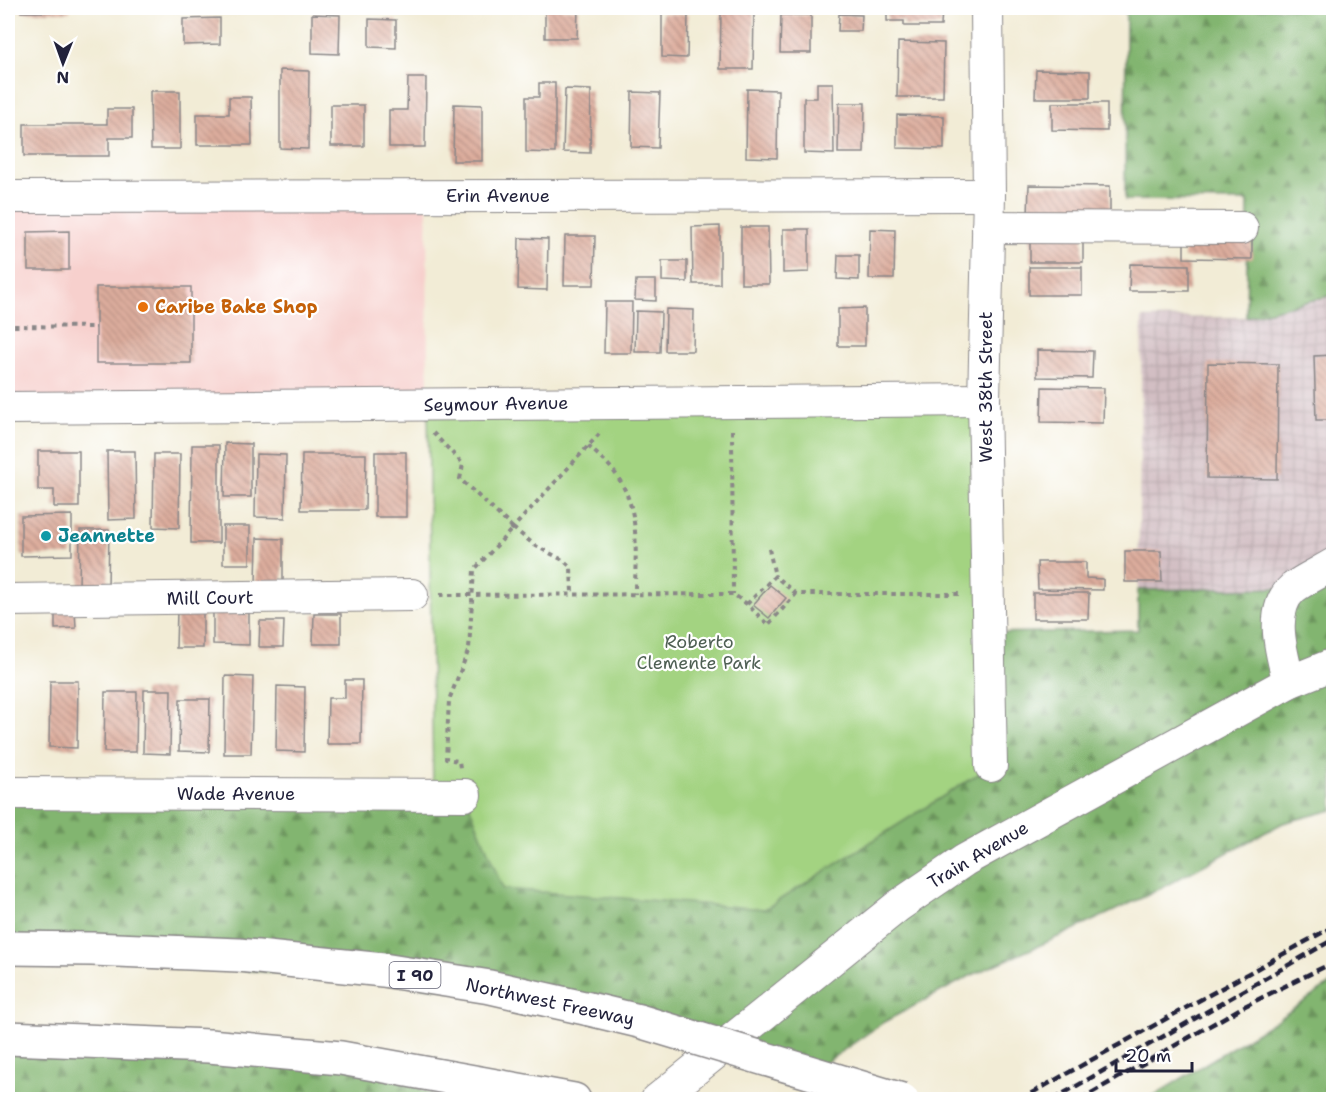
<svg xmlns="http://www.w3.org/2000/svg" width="1341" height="1107" font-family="'Shantell Sans',sans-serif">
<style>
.built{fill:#f7d0cd}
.industrial{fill:url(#industrial-grid)}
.forest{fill:url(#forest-firs);stroke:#526c55;stroke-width:1.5}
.park{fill:#a3d381;stroke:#627a5e;stroke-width:1.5}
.building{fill:url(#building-back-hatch)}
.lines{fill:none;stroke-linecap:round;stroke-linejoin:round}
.minor-casing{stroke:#8a8788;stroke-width:34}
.highway-casing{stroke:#8a8788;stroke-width:36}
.path{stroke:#8a8788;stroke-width:4;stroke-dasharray:4.5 4.5;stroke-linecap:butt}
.minor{stroke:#fff;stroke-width:32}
.highway{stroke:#fff;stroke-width:33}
.rail{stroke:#22223b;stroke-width:4.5;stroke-dasharray:9 4.5;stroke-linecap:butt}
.highway-bridge-casing{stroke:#8a8788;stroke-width:36;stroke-linecap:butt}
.highway-bridge{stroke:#fff;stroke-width:33}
.food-dot{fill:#e8710a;stroke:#fff;stroke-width:2}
.culture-dot{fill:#0f9aa8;stroke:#fff;stroke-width:2}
.labels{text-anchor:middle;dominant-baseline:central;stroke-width:4.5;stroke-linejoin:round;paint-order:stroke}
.shield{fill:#fff;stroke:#646476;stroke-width:1.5}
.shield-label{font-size:16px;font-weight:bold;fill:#22223b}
.street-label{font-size:18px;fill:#22223b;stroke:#fff}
.food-label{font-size:18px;font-weight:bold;fill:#c56008;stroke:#fff;text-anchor:start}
.culture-label{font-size:18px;font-weight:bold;fill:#0d838f;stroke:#fff;text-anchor:start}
.park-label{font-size:18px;fill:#4f6054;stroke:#fff}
</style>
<defs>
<pattern id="industrial-grid" width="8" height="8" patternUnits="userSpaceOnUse" patternTransform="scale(1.5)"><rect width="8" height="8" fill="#d2bec3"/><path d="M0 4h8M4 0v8" fill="none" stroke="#b4a3a8"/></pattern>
<pattern id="forest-firs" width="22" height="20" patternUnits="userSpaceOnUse" patternTransform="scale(1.5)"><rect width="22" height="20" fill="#82b56f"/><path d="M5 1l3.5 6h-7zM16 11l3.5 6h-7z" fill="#6a935c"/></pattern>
<pattern id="building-back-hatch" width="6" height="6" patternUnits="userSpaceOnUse" patternTransform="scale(1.5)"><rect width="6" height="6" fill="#ddad9d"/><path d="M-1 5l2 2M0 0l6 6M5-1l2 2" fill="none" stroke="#b38c81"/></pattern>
</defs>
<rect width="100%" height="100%" fill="#fff"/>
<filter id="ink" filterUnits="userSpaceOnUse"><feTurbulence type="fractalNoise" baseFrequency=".0167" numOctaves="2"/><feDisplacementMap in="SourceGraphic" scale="12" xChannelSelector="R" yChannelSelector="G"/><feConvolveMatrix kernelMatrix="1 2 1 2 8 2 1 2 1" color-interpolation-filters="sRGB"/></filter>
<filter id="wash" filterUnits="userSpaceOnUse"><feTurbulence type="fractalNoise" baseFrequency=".008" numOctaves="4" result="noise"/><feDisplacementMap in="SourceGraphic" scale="24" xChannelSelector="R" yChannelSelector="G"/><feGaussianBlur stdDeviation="1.35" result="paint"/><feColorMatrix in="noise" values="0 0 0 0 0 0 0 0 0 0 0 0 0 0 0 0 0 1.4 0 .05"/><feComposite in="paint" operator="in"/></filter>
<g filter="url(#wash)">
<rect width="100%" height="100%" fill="#f2ecd6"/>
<path class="built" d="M427 196 428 405 8 408V197Z"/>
<path class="industrial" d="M1333 295V564L1294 588 1138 590 1142 318 1246 317Z"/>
<g class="forest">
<path d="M1126 8H1333V295L1246 317 1248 201 1125 200Z"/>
<path d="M1333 564V810L1283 823 1146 896 1045 943 970 976 884 1022 811 1073 534 997 8 948V793L465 795 989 633 1138 630V590L1294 588Z"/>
<path d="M1333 982V1099H1148L1272 1023Z"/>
<path d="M8 1038 349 1059 437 1096 449 1099 8 1100Z"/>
</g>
<path class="park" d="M984 400 991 766 765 909 503 889 465 795H433L428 405Z"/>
<g id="blocks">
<g class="building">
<rect x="21" y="8" width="49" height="4"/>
<path d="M545 8 578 9 577 38H545Z"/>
<path d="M887 8H942L941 26H904V21H887Z"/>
<path d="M721 11 754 12 753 69H720Z"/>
<path d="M662 13 688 14 687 58 662 57Z"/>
<path d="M312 14 340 15 339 54 312 53Z"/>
<path d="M839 14 862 15 861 31H838Z"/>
<path d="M781 15H811V53H780Z"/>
<path d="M220 18V44L183 45V19Z"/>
<path d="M369 19 396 20V48L369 47Z"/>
<path d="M898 42 944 43 943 97H897Z"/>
<path d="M280 70 309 71 308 149 280 148Z"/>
<path d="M1036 70 1090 71V98H1035Z"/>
<path d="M408 78H426L425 147H389V110H407Z"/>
<path d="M539 83H555V153L526 152V97H539Z"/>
<path d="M817 83H833L834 154 804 153V98H817Z"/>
<path d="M565 89 591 90 590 153 563 152Z"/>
<path d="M747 89 778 90 777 158 746 157Z"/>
<path d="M150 91H180V149H151Z"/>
<path d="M632 92 660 93 658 148 631 147Z"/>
<path d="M229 97H251L252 145H197V114H229Z"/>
<path d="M839 103H865L864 153H838Z"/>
<path d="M1052 103H1107V131L1052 130Z"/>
<path d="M454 104 482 105V161H453Z"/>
<rect x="331" y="105" width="33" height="41"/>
<path d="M107 109H132V138H109V156H24V124H107Z"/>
<path d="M897 115 944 116V149L897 148Z"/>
<path d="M1029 185 1110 186V217L1028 216Z"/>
<path d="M720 226V284H693L692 227Z"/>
<path d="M741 227H768L769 284H741Z"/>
<path d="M783 229H809V272L783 273Z"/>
<path d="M870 229 895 230 894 279H869Z"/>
<path d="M69 231V270H28V232Z"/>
<path d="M1030 233 1083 234V262H1030Z"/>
<path d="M1252 235V259L1184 258V239Z"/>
<path d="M565 236H595L594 285H564Z"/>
<path d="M519 238 548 239 547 290 518 289Z"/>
<path d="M838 255H859V280L837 279Z"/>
<path d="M662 261H687V282L662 281Z"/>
<path d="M1130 264 1189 265V291H1129Z"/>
<rect x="1029" y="267" width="53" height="28"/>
<path d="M636 280H656V301L635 300Z"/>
<rect x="96" y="287" width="95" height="76"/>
<path d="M605 302H632L631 353H604Z"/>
<path d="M865 308V346H838V309Z"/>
<path d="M666 309 694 310 693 351H665Z"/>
<path d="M636 311 661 312 660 352H635Z"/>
<path d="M1037 350 1093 351 1092 378 1037 377Z"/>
<path d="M1334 355V420H1316L1314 356Z"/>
<path d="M1208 363 1278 364 1277 479 1207 478Z"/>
<path d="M1042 387 1104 388 1103 423 1041 422Z"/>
<path d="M225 443 251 444V497H224Z"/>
<path d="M192 445H219V543H191Z"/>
<path d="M38 451H79V507H54V490H38Z"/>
<path d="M107 451H135L136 519 108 520Z"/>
<rect x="375" y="452" width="31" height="65"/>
<path d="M154 454H180L179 528 153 527Z"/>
<path d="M256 454 286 455 285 518 255 517Z"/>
<path d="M302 454H366L365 510H301Z"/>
<path d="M72 515V555L21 556V516Z"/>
<rect x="223" y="526" width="27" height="38"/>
<path d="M80 530H109L108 588H79Z"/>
<path d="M257 538 283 539V585H256Z"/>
<path d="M1125 551H1161L1162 582H1125Z"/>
<path d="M1037 562H1086V578L1103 579V590L1038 589Z"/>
<path d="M770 585 786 598 769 618 753 605Z"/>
<path d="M1033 593H1089L1088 619H1033Z"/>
<path d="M177 610H203V648H176Z"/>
<path d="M55 611H75L76 628 55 629Z"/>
<path d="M213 613H249V645L213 644Z"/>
<path d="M314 614H341V644H313Z"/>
<path d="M260 621H284L283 647H259Z"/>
<path d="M225 676 253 677 251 754H224Z"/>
<path d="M345 680H362L361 744H327L328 698H345Z"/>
<path d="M50 681H78L77 748 49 747Z"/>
<path d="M277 686 305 687 304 752 276 751Z"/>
<path d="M144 690H171L170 754 143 753Z"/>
<path d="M105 692H137L136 752H104Z"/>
<path d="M180 699H210L209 752 179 751Z"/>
</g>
</g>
</g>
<g filter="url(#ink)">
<use href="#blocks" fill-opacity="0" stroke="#8a8788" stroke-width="1.5"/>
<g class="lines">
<defs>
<g id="minor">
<path d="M987 8 989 195 984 400 991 766"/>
<path d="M8 197 989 195"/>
<path d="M988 227 1242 228"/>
<path d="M8 408 984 400"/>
<path d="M8 600 412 595"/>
<path d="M1289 682C1282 655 1268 610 1293 588 1305 579 1321 572 1334 564"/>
<path d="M8 793 465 795"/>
<path d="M657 1100 898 906 965 860 1289 682 1334 664"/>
</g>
<g id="highway">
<path d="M8 948 92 949 239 955 383 970 490 987 589 1009"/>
<path d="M8 1038 209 1046 341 1058 574 1100"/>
</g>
</defs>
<use href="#minor" class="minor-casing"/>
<use href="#highway" class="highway-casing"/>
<g class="path">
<path d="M14 326 96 327"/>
<path d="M732 430 733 594"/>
<path d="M433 433 463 464 460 479 513 528 474 570 469 649 449 700 446 759 459 761 460 768"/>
<path d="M588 446C596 453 605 461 612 469 642 507 635 548 635 594"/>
<path d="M513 528 536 546 563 560 571 567 572 594"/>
<path d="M511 530 602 431"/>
<path d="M769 549 775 576"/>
<path d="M440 595 733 594 747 604 768 625 796 594H961"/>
<path d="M747 604 775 576 796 594"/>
</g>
<use href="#minor" class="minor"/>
<use href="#highway" class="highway"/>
<g class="rail">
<path d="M1019 1100 1334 926"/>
<path d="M1052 1100 1334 939"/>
<path d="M1079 1100 1241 1008 1334 962"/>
</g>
<defs>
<path id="highway-bridge" d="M589 1009 639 1021 902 1100"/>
</defs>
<use href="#highway-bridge" class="highway-bridge-casing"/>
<use href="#highway-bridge" class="highway-bridge"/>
</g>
</g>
<circle class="food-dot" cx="143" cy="307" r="6"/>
<circle class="culture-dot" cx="46" cy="536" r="6"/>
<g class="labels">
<rect class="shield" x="389.5" y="962" width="51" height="26" rx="4.5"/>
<g class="shield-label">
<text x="415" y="975">I 90</text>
</g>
<g class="street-label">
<text x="498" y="196">Erin Avenue</text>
<text transform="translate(986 387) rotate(-90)">West 38th Street</text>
<text transform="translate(496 404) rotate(-1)">Seymour Avenue</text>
<text transform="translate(210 598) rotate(-1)">Mill Court</text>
<text x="236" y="794">Wade Avenue</text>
<text transform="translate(978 855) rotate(-31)">Train Avenue</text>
<text transform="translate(550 1002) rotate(12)">Northwest Freeway</text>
</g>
<g class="food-label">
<text x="155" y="307">Caribe Bake Shop</text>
</g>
<g class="culture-label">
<text x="58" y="536">Jeannette</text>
</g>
<g class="park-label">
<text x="699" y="642">Roberto<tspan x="699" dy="21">Clemente Park</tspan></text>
</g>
</g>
<rect width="1341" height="1107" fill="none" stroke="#fff" stroke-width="30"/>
<g transform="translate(63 63) rotate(181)" stroke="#ffffff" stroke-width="4.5" paint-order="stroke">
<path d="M0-4.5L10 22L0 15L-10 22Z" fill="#22223b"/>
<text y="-9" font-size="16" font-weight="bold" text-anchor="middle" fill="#22223b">N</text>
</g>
<path d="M1116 1062v9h76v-9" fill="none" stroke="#22223b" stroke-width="3"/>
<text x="1125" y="1062" font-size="18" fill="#22223b" stroke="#ffffff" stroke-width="4.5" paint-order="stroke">20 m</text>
</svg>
